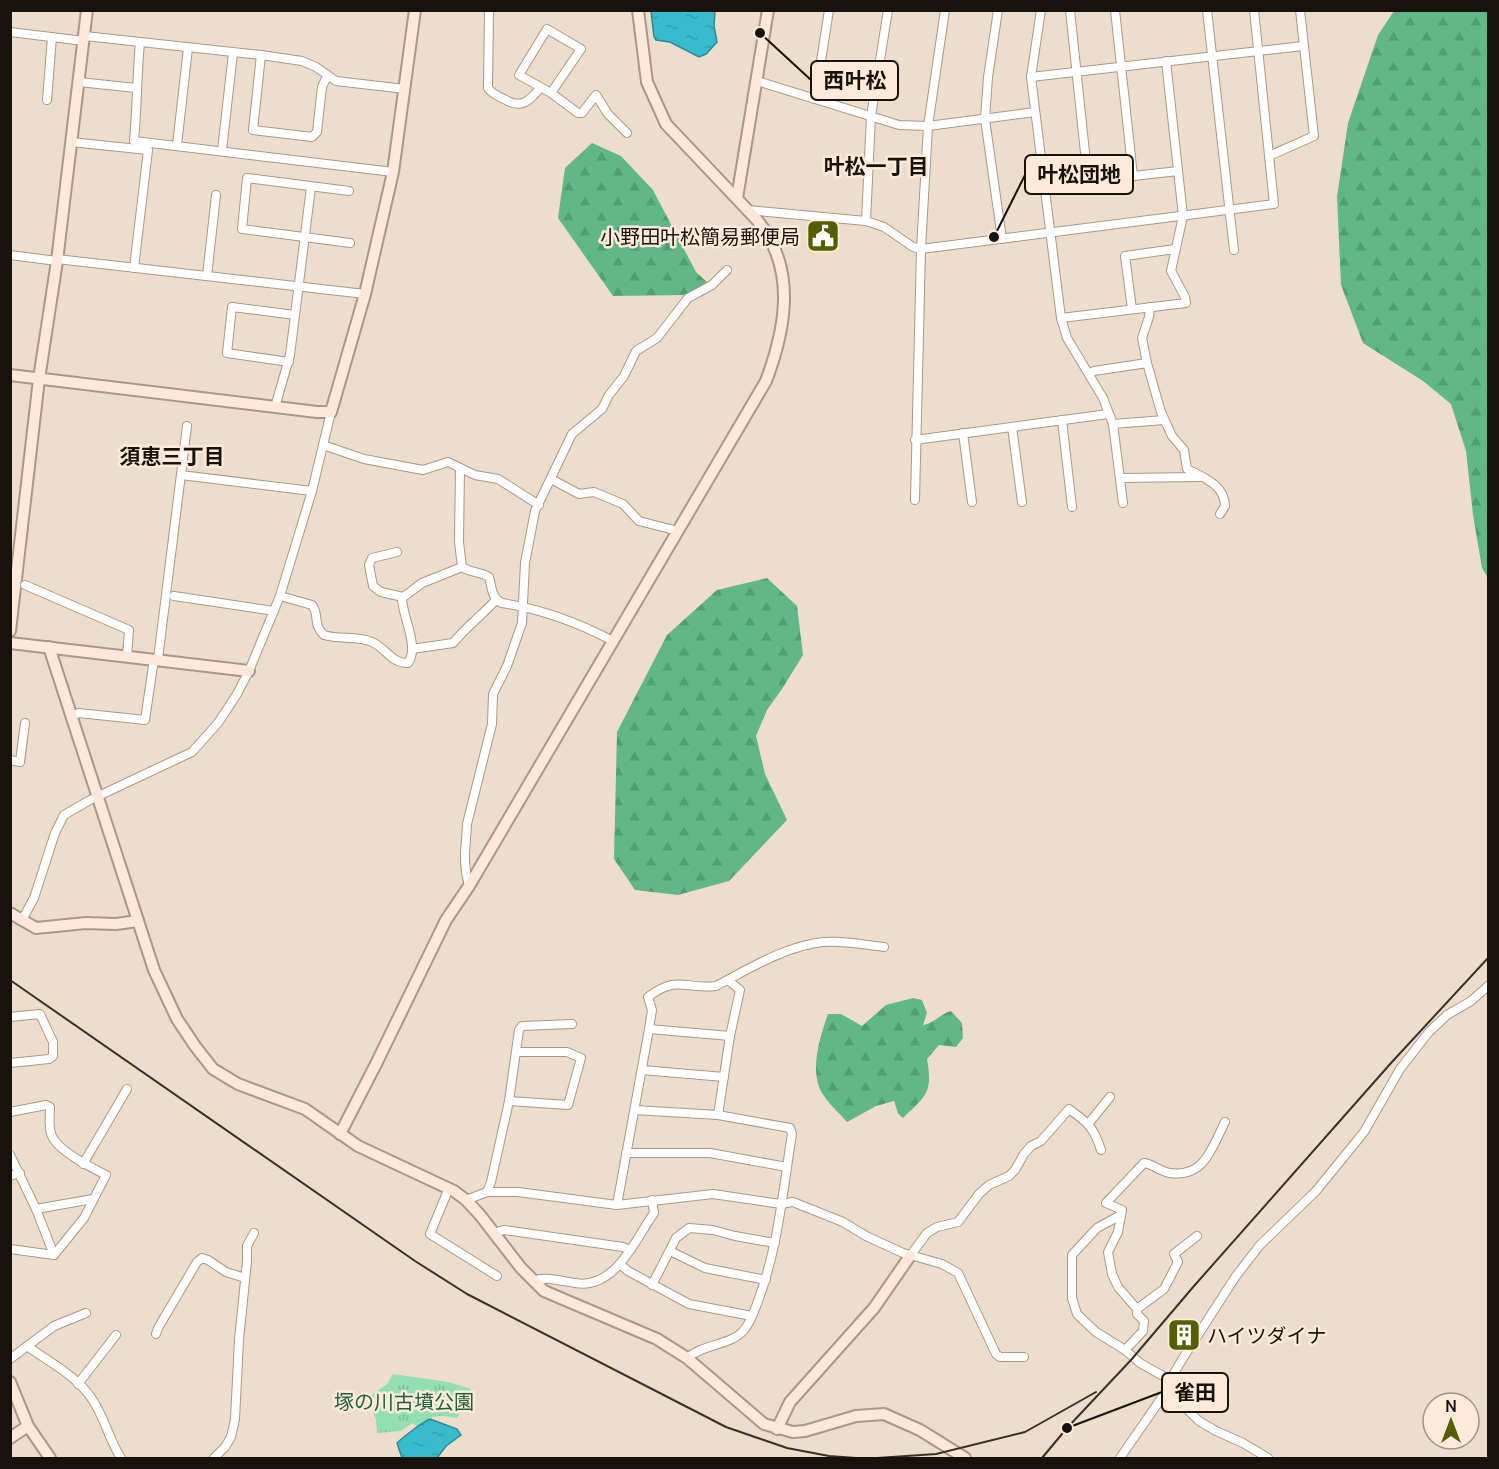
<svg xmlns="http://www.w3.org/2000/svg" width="1499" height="1469" font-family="Manrope,'Noto Sans JP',sans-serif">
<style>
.grass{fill:url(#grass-tufts)}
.forest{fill:url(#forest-firs)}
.water{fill:url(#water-ripples);stroke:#2d8992;stroke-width:1.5}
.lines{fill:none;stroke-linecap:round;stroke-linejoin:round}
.street-casing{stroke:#a99887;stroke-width:10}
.secondary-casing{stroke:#a99887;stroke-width:14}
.street{stroke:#fff;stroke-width:8}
.secondary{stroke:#ffe8da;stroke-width:10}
.rail{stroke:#383129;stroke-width:2}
.labels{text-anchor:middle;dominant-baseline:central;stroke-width:5;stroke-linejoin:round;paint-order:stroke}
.poi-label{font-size:20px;fill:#18120c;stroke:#fdead8;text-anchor:end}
.park-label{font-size:20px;fill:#1f603f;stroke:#fdead8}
.neighbourhood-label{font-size:21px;font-weight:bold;fill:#18120c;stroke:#fdead8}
.leader{fill:none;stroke:#18120c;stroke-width:2}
.callout-dot{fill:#18120c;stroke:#fdead8;stroke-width:2}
.callout{fill:#fdead8;stroke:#18120c;stroke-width:2}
.callout-label{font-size:21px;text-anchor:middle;font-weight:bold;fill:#18120c}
</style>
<defs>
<pattern id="grass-tufts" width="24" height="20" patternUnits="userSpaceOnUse" patternTransform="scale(1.5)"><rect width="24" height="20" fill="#92dfb2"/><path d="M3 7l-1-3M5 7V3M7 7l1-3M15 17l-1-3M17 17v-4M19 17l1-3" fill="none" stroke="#7dbe98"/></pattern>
<pattern id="forest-firs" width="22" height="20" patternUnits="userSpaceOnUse" patternTransform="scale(1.5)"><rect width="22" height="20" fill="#5fb886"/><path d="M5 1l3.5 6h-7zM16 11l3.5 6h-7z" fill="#529d72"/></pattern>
<pattern id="water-ripples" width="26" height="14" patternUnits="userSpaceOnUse" patternTransform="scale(1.5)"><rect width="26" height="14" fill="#36bccc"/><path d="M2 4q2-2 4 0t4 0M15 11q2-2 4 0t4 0" fill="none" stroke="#2fa1ae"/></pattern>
</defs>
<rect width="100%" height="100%" fill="#efddcb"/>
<path class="grass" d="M393 1374 448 1382 471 1389 457 1418C441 1415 429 1414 418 1427L412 1423 401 1431 377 1433 376 1419 367 1398 387 1384Z"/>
<g class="forest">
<path d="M1394 11H1488V578L1482 568 1473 515 1466 451 1451 404 1423 381 1363 343 1341 285 1337 197 1348 123 1378 35Z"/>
<path d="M592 143 621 156 653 190 696 272 709 284 686 295 613 296 558 218 565 168Z"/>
<path d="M767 578 797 606 803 655 782 689 767 710 756 736 765 774 787 820 729 881 678 895 635 890 614 859 617 732 667 635 717 590Z"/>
<path d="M913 998 922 1000 927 1013 923 1025C935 1023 940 1014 951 1011L962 1023 963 1038 956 1047 939 1045 927 1059C933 1093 926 1096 903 1118L898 1113 894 1101 876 1106 847 1122C839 1113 828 1103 822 1093 809 1070 820 1037 828 1014H841L862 1026 886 1005Z"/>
</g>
<g class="water">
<path d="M651 11H715L714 26 717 42 706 54 699 57 670 42 656 40 654 37Z"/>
<path d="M430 1419 457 1429 461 1435 446 1446 437 1458H402L397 1443C402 1438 425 1420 430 1419Z"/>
</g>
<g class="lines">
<defs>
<g id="street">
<path d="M489 10 488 88C492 94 498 96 504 99 521 109 529 102 540 88"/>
<path d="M998 10 988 77 985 119 1002 239"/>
<path d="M1041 10 1031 77 1061 318 1067 338 1103 398 1113 424 1123 503"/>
<path d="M1070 10 1088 181"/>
<path d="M1115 10 1133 176"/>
<path d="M1207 10 1234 250"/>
<path d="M10 32 84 41"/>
<path d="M85 36 261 55 302 61 316 67 336 81 405 89"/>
<path d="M140 42C137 76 137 108 134 141L393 172"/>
<path d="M261 55 253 130 312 137 317 132 322 87 327 76"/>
<path d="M1031 77 1303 46"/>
<path d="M757 81 899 125 928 126 1035 112"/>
<path d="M79 82 136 88"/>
<path d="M551 93 581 49 547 29 519 75 551 93 578 113H582L596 95 608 114 627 133"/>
<path d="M815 99 829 10"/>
<path d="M47 100 52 37"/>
<path d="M71 142 148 150 134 268"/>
<path d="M177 145 188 48"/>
<path d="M222 150 233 53"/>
<path d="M1269 156 1314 136 1300 10"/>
<path d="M1044 186 1178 171"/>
<path d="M349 191 247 178 242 229 350 243"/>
<path d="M747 210 866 221 884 227 913 247 921 249 1274 204 1254 10"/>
<path d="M866 221 871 116 888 10"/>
<path d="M10 255 57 261"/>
<path d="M57 259 365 294"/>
<path d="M207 276 216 195"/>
<path d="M1150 307 1149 317 1142 338 1147 363 1161 412 1172 436 1184 450 1187 469C1203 477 1225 485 1225 506L1220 514"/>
<path d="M1132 309 1125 256 1175 249"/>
<path d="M1061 318 1186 303 1185 297 1171 271 1183 216 1166 61"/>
<path d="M289 362 227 353 232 307 295 315"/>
<path d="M1089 374 1094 371 1147 363"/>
<path d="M275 407 290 355 311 187"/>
<path d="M1062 420 1072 507"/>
<path d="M1113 424 1164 420"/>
<path d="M1012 427 1022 502"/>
<path d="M963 433 972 502"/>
<path d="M915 440 1108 414"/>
<path d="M323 445 364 459 423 470 448 462 475 475 498 479 539 505"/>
<path d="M460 468 459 542 462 567"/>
<path d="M181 475 312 491"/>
<path d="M1121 478 1200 477"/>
<path d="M551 479 579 494 594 492 623 504 639 521 678 531"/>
<path d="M915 500 921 249 928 126 945 10"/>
<path d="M397 552 372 558 369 565 373 586 381 592 403 597"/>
<path d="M25 585 129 630 127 656"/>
<path d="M174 596 274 611"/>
<path d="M280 596 312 605C320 615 312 624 324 635 340 640 357 635 372 642 386 648 392 664 408 663 420 647 402 616 402 598L422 583 462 567C470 573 480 571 489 577 492 587 491 598 502 603 541 609 577 622 613 641"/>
<path d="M412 649 453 643C466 627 482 615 496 600"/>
<path d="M158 659 187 426"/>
<path d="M71 716 79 713 145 720 154 659"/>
<path d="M10 760 20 762 25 723"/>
<path d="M469 886C462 861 466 848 467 824L492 724 493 694 507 666 522 623 525 563 535 511 572 434 602 409 609 395 624 376 636 351 657 338 688 298 712 285 727 270"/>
<path d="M22 920 34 898 55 833 64 815 90 800 192 752 218 723 237 694 249 671 280 596 312 491 331 412"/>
<path d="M10 1017 40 1014 53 1042V1056L49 1059 10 1063"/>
<path d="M649 1029 730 1036"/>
<path d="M642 1070 724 1077"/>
<path d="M509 1101 568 1105 581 1058 567 1052H516"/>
<path d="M635 1110 718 1115 790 1128 792 1134C783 1190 778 1248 758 1301 754 1311 751 1322 744 1330 732 1345 703 1344 687 1358"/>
<path d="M10 1112 46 1105 50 1107C50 1116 48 1129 52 1136 58 1151 92 1168 106 1175L84 1218 54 1255 10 1249"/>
<path d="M718 1115 730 1036 740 990 728 980"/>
<path d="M1089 1123 1110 1097"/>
<path d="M626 1153H710L787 1167"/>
<path d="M10 1155 36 1209 54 1255"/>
<path d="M83 1164 127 1089"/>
<path d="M10 1176 20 1173"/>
<path d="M449 1188 430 1234 497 1276"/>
<path d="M487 1192 491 1182 509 1101 519 1030 522 1026 572 1024"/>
<path d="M466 1200 487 1192H518L617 1205 713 1194 781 1204 793 1202 843 1222 866 1236 903 1253 942 1264 958 1273 996 1354 1000 1357H1024"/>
<path d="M617 1205 649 1029 652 1010 648 997C679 974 685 990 716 986 749 969 785 946 823 942 843 940 865 945 884 947"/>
<path d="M36 1209 93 1199"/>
<path d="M1121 1215 1097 1228 1072 1255V1298L1077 1314 1096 1332 1125 1350 1140 1363 1170 1380"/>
<path d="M493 1233 504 1230 623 1247 629 1250"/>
<path d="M670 1251 705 1268 766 1280"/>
<path d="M910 1256 927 1233 937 1227 958 1222 979 1194 989 1185 1009 1176 1015 1170 1024 1154 1031 1146 1041 1141 1069 1109C1087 1122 1094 1127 1101 1150"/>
<path d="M620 1264 628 1271 689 1304 752 1316"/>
<path d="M533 1281C546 1276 561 1281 575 1283 615 1290 635 1240 654 1213L652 1200"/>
<path d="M652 1285 676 1238 689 1228 713 1230 735 1236 775 1243"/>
<path d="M1137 1309 1118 1287 1112 1274 1108 1252 1118 1232 1122 1210 1106 1203 1144 1163C1153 1164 1161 1172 1170 1173 1205 1178 1212 1147 1225 1122"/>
<path d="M156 1334 158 1328 197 1262 202 1258 208 1260 226 1272 245 1278"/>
<path d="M27 1346C49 1362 77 1376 92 1399 105 1418 109 1440 121 1458"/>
<path d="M1125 1350 1143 1331 1144 1321 1137 1314V1309L1164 1289 1178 1262 1174 1254 1197 1236"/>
<path d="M10 1359 54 1326 86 1313"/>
<path d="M78 1384 116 1335"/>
<path d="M1167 1390 1199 1421 1216 1431 1243 1443 1268 1458"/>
<path d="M214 1458 225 1447 231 1437 235 1419 239 1340 247 1261V1246L254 1233"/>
<path d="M1120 1458 1167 1390 1170 1380 1183 1358 1236 1276 1260 1245 1316 1191 1364 1132 1400 1069 1429 1032 1447 1015 1471 1001 1488 986"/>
</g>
<g id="secondary">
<path d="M737 198 768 10"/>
<path d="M10 375 317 412H331L365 294 393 172 415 10"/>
<path d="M10 631 39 379 57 261 87 10"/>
<path d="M10 643 249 671"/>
<path d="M49 647 154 970 177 1019 195 1046 213 1069 238 1084 305 1109 358 1146 454 1191 466 1200 480 1215 521 1268 544 1291 657 1339 687 1358 764 1424 793 1432 805 1431 856 1416 884 1414 920 1430 965 1458"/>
<path d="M10 913 36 928 86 923 116 924 138 921"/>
<path d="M340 1134 377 1062 446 920 469 886 766 381C786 328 797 268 757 220L666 124 647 82 638 10"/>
<path d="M10 1382 28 1426 50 1458"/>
<path d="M777 1429 790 1402 874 1308 910 1256"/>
<path d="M10 1438 28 1426"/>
</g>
</defs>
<use href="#street" class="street-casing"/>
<use href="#secondary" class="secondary-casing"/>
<use href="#street" class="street"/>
<use href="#secondary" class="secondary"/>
<g class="rail">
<path d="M10 980 415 1261 467 1294 726 1427 787 1448 829 1456 856 1458"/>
<path d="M877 1458 936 1454 1025 1432 1096 1392"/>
<path d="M1042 1458 1067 1428 1131 1360 1194 1286 1391 1063 1488 958"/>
</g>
</g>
<defs>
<symbol id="civic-square" viewBox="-11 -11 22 22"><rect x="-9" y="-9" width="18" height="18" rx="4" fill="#535f00" stroke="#fdead8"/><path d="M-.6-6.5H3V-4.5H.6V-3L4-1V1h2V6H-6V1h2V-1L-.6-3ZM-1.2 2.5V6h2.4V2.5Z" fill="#fff"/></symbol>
<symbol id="building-square" viewBox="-11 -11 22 22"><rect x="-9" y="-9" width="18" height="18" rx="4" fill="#535f00" stroke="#fdead8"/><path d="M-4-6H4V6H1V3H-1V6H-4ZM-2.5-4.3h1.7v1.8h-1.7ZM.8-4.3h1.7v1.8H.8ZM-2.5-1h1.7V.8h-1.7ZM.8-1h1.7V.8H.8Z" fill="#fff"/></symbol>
</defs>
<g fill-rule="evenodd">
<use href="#civic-square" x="804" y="217" width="38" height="38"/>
<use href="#building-square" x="1165" y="1316" width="38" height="38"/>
</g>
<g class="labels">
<g class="poi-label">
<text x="800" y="236">小野田叶松簡易郵便局</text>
<text x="1207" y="1335" text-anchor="start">ハイツダイナ</text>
</g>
<g class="park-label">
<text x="404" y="1401">塚の川古墳公園</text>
</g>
<g class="neighbourhood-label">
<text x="876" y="166">叶松一丁目</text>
<text x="172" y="456">須恵三丁目</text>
</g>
</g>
<path class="leader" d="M760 33L811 80M994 237L1025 175M1067 1428L1162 1392"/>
<g class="callout-dot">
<circle cx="760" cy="33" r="6"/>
<circle cx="994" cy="237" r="6"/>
<circle cx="1067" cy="1428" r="6"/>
</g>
<g class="callout">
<rect x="811" y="61" width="87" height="39" rx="6"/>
<rect x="1025" y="155" width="108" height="39" rx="6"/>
<rect x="1162" y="1373" width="66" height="39" rx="6"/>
</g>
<g class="callout-label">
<text x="855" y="88">西叶松</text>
<text x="1079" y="182">叶松団地</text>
<text x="1195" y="1400">雀田</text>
</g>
<rect width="1499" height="1469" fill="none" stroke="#18120c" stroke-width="24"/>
<g transform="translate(1451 1421)"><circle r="28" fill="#fdead8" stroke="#a19486" stroke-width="1.5"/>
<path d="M0-4.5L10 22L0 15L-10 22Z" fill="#535f00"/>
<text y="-9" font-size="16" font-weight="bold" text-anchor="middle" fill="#18120c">N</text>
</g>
</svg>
